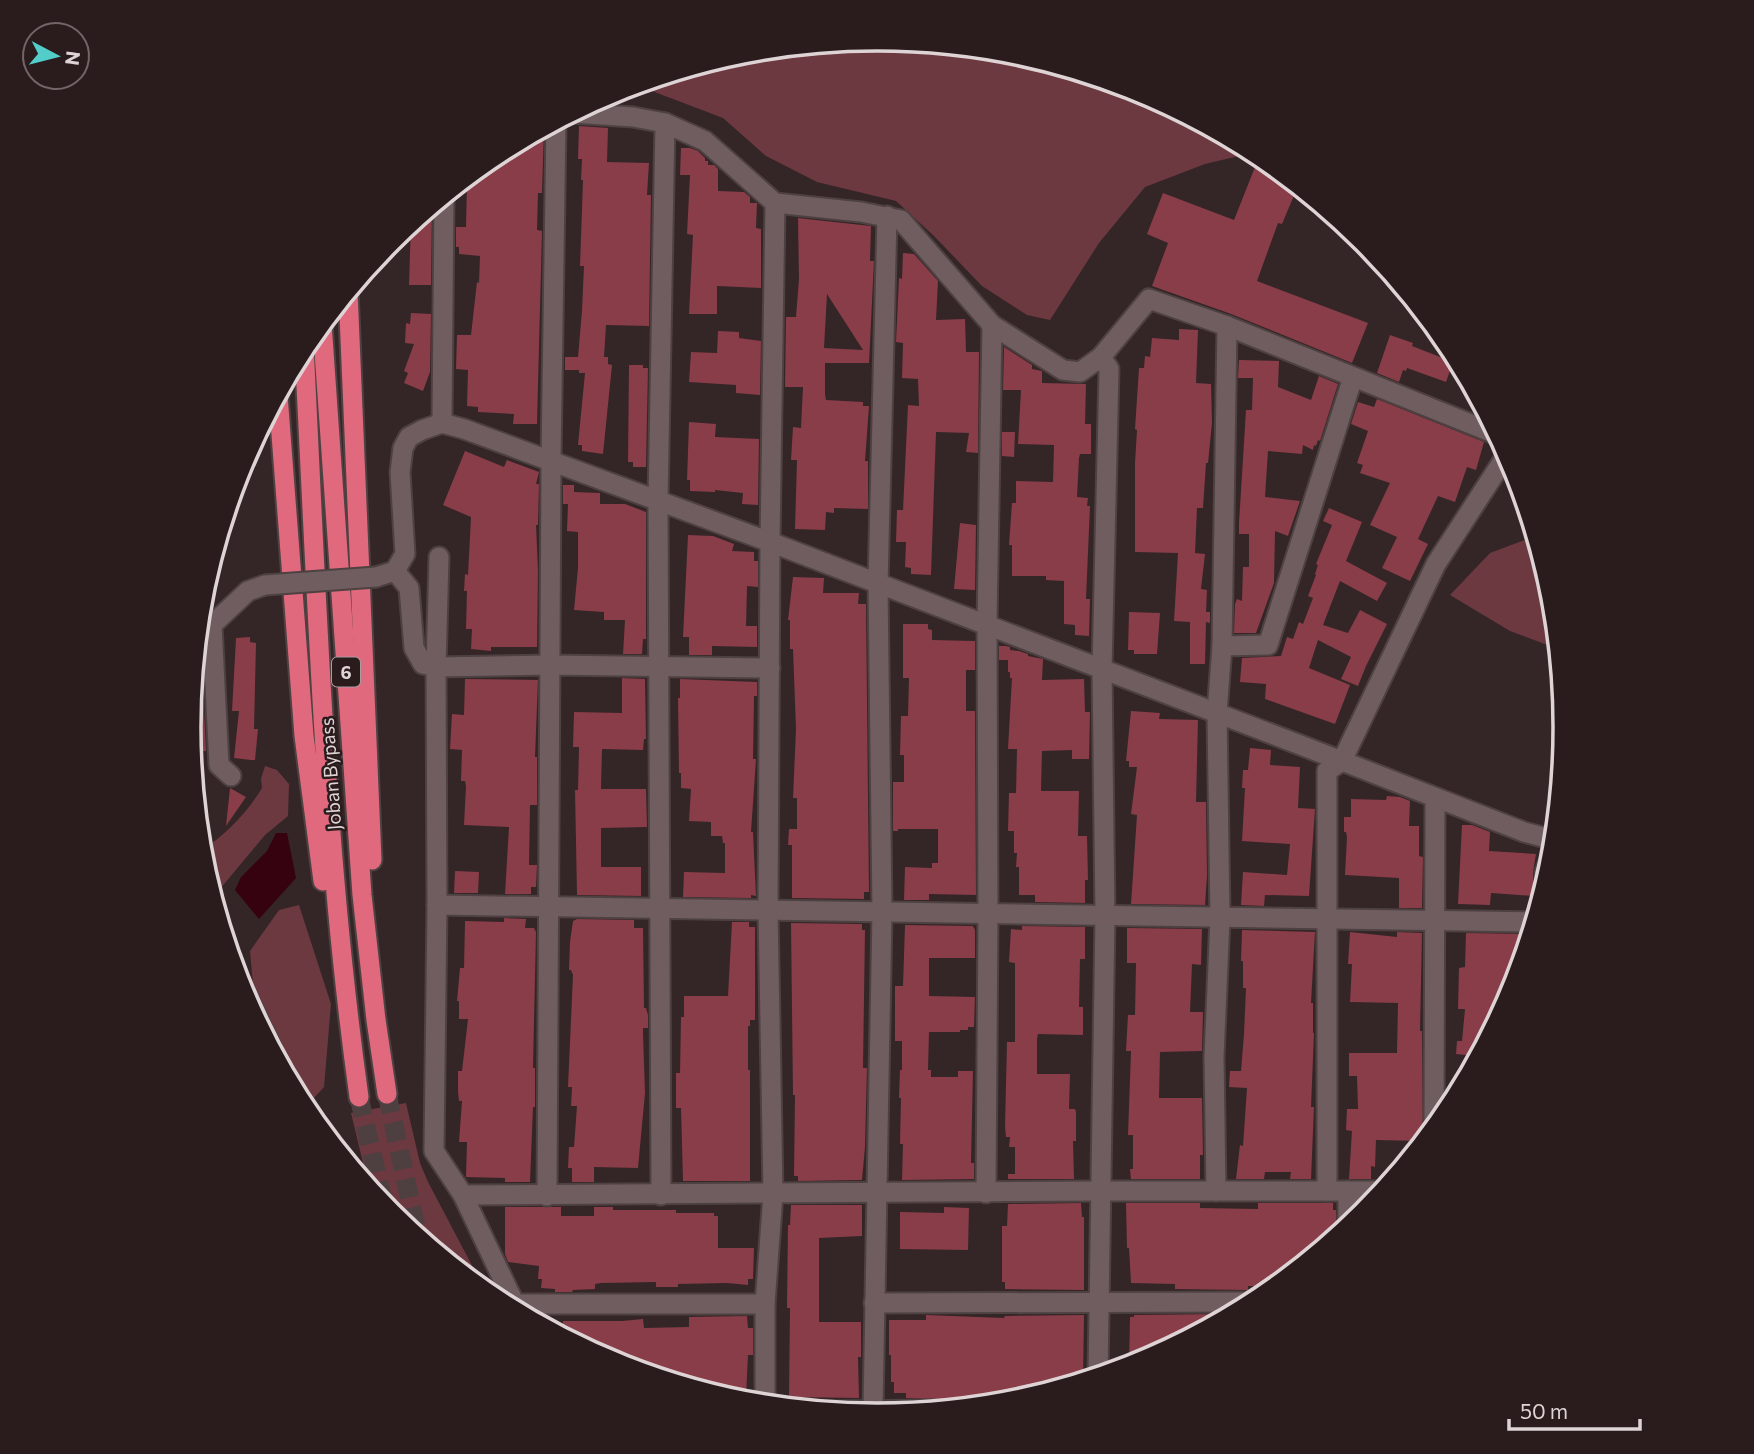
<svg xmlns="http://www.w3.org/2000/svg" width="1754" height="1454" font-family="Commissioner,sans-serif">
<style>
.green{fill:#6c3940}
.water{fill:#37020f}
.building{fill:#883d49;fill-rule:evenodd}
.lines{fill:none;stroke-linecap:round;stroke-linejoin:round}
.trunk-tunnel{stroke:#4e3f40;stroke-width:19;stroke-dasharray:19 10;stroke-linecap:butt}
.minor-casing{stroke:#4e4142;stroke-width:23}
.tertiary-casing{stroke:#4e4142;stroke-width:23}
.trunk-casing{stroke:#4e4142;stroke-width:23}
.minor{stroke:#705d5f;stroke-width:19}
.tertiary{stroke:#705d5f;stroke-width:19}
.trunk{stroke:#e1697e;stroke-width:19}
.tertiary-bridge-casing{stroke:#4e4142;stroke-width:23;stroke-linecap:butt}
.tertiary-bridge{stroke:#705d5f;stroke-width:19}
.labels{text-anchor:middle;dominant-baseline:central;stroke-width:5;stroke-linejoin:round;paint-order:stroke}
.shield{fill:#2a1b1d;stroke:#a99c9e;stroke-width:2}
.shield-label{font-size:18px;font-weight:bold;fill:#dfd4d5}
.street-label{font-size:19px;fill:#dfd4d5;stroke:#2a1b1d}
.rim{fill:none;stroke:#dfd4d5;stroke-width:3.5}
</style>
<rect width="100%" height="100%" fill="#342526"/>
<g class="green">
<path d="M877 39 1012 52 1141 91 1256 152 1205 164 1145 187 1099 243 1050 320 1027 315 982 286 934 236 896 201 817 182 766 156 723 118 652 91 645 81 743 52Z"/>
<path d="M244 457 239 510 206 605 200 611 202 592Z"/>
<path d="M1535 536 1552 593 1558 649 1510 631 1450 595 1490 553Z"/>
<path d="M265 766 277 770 289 784 288 816 265 835 220 889 210 890 201 851C226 834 246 814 262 788L261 779Z"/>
<path d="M299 905 331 1004 324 1087 314 1098 297 1081 253 985 250 951 279 910Z"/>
<path d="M406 1103 420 1163 428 1182 486 1292 390 1214 369 1188 351 1113Z"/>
</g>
<path class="water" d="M276 833H287L296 878 259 919 235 890 241 877 267 851Z"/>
<g class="building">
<path d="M579 126 608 128 607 162 649 163 647 195H651L649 326 606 325 604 357H608V364L612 365 603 454 582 451V445H578L585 373H579V370H565V357H578L582 311 584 266H580L583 180H581L582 159H578Z"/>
<path d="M544 128 542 193H538L537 230 542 231 537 424H513L514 414 478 412V407L467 406 468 370 456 369 457 335H471L477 282 479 283 480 256 459 254V247H456V227H466L467 184H473V172L495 154Z"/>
<path d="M681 148H690L698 151 705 158V161H708V165H714L718 169V191L744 192 750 197V203H757L756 228 761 229V288L717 286V314H689L693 235 687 234 690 175H680Z"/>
<path d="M1257 162 1279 170 1298 186 1282 224 1278 223 1257 281 1368 323 1352 363 1231 314 1152 286 1168 243 1147 234 1163 193 1234 220Z"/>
<path d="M432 206 431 285H409L411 223Z"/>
<path d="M798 218 871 226 870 261H874L869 363H825V394L826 400 863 402V406H869L865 461H868V509L834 508V513L826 512 825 530 795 529 797 460H791L793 427 801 428 803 387H785L786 317H796L799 279ZM827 294 863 350 824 348Z"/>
<path d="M903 253 914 254 938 281 936 320 965 319 966 352H979L978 453 966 452 969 433 936 432 931 575 911 574V568L905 567 906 542H896L897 510H903L908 405 919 406 918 379 902 378 903 343 896 342 899 278 902 279Z"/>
<path d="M411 313 431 314 430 372 423 391 404 383 408 373 404 371 414 344 405 343 406 323 410 324Z"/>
<path d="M1179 329 1198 330 1196 383 1211 384 1212 423 1208 463H1206L1203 508H1197L1195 553 1205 554 1201 589 1207 590 1206 612H1210V623L1206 622 1205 664H1190V622L1174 621 1178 553 1135 552V463L1137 430 1135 429 1139 368H1144L1145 356 1150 357 1152 338 1179 340Z"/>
<path d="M718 331 739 332V338L761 341 760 395 736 393V385L689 382 691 352 717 353Z"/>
<path d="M1390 335 1413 343 1412 346 1453 362 1446 382 1407 368 1406 371 1403 370 1399 382 1377 373Z"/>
<path d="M1004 347 1032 365V369L1042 371V383L1086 384 1085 424H1091V454H1080L1079 458 1077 497 1088 498 1087 506H1090L1086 599H1090L1089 636 1075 635V625L1064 624V581L1046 580V576H1012V545H1009L1012 503H1016V481L1053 482 1054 445 1018 444 1021 390H1003Z"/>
<path d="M1239 360 1279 361 1278 387 1311 400 1319 376 1338 384 1320 441 1318 440 1316 446 1314 445 1313 450 1303 445 1302 454 1268 451 1265 497 1300 501 1288 536 1275 531 1274 583 1256 633H1234L1235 604 1237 599 1242 601 1243 567H1249V534H1239V523L1246 410H1252L1253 378H1238Z"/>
<path d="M629 365H643V368H648L646 467H633V462H628Z"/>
<path d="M1377 399 1484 442 1476 470 1467 467 1455 502 1438 496 1418 539 1428 544 1410 581 1382 568 1397 537 1370 525 1390 483 1360 473 1363 465 1357 463 1368 431 1351 424 1358 402 1374 407Z"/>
<path d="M689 422 716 424 715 437 759 439 758 505 742 504 743 493 715 490V492L690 491V480H687Z"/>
<path d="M1002 432H1015L1014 457 1002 456Z"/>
<path d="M465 451 504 467 507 460 539 472 536 484H539L538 525H536L538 571 537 647H491V651L471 649 472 629H466L467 591H464L465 574 468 575 471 517 443 505Z"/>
<path d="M563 485H574V492L600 493V504H625L646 512V639H643L642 654H623L625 620H604V612L574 610 578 568V532L567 531 568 504H563Z"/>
<path d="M1329 508 1362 522 1346 561 1387 583 1377 601 1340 581 1323 625 1348 633 1360 610 1387 624 1366 666 1358 686 1341 679 1351 657 1318 640 1309 668 1350 685 1335 724 1265 699 1266 684 1240 682 1242 658 1281 656 1287 637 1293 639 1299 622 1303 624 1313 598 1308 596 1316 575 1315 574 1318 565 1316 564 1332 525 1323 521Z"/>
<path d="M960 523 976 525 975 590 954 589Z"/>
<path d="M688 535 713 536 734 544 732 551 754 552V561H758V587L747 586 746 626H757V647L712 646V655H689V637H683Z"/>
<path d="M793 577 824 578 823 593H859L858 604H866L869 892H864V899L792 898V845H788L789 829H797V798H793L796 729 793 649H790V620H788Z"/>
<path d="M1129 612 1160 613 1157 654H1134V650H1128Z"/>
<path d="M903 624H928V629L932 630V640L975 641V670H966V711H975L976 895 929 894V900H904L905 867 932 868V863H938V829H898V831H893V782H904V755H900L901 716H908L909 678H903Z"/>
<path d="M250 637V642L256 643 254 729H258L255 760H251L234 758 239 711H232L236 638Z"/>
<path d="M999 646H1006L1010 647V650L1019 651 1028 654V656L1043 659 1042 680 1084 679 1085 712H1090L1089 759H1072V750L1042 751 1041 791H1079L1078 836H1087L1088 880H1085V903L1035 902V895H1019V867H1016L1017 853H1014V831H1008L1009 793H1016L1017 749H1008L1012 678H1010V672H1008V660H999Z"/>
<path d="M201 650 206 751H191L189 727 196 651Z"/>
<path d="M622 678 645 679 646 739H644L643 750 602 749 601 789H646L647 827 601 828V867H641V896L577 895 575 790H578L579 747H573L574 712 622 713Z"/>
<path d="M465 679 538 680 535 757H537V805H530L529 865H537L536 887H531V894H505L509 827 464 825 466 786 465 781H461L462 750 450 749 452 714 464 715Z"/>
<path d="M680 679 757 682V696H754L753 759H756L751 832H753L756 896 751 895V898L683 897 684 872 725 873V843H723L722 836H711V822L689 821 691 789 681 788V773H679L678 698H680Z"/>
<path d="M1131 711 1160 713 1159 719 1198 720 1196 802H1206L1207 876 1205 905 1131 904 1137 815 1131 814 1137 767H1129V761H1126Z"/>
<path d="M1250 748 1271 750 1270 765 1300 767 1298 808 1315 809 1309 896 1265 895 1264 906 1241 905 1243 872 1287 875 1290 844 1242 841 1245 788H1242L1243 770H1248Z"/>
<path d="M230 788 246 797 226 826Z"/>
<path d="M1387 796 1400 797 1410 801 1409 826H1419V856L1423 857 1422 908H1399V878L1345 875 1347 837 1346 832H1344V817H1351V799L1386 800Z"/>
<path d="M1462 825H1472L1490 832 1489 851 1536 854 1533 872V896L1491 893 1490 905 1458 904Z"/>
<path d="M455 871 479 872 478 893H454Z"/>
<path d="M504 918 526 919 525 928H534L536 932 533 1068H535V1107H533L530 1182H505V1178L466 1177 467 1142H459L462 1101H459L458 1092V1071H462L468 1019H459V1001H457L460 968H464L465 921 504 922Z"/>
<path d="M577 919 634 920V928H643L644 1008H646L648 1015V1028H643V1033L645 1093 638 1168 594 1167V1182H572V1168H568L569 1147H574L577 1106H571L572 1087H568L573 975 571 970H569L570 942 573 921Z"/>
<path d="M732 922H749V927H755V1020H750V1026H748V1070H750V1181H683L681 1108H676V1073H680L681 1017H684V996H728Z"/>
<path d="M791 923 862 924V930H865L863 1068H867L865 1147 862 1180 798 1181V1176H794L795 1095H793Z"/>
<path d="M905 925 973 926 975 930V958H929V996L975 997 974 1027H968V1030H960V1032H929L928 1070H931V1077H958V1071H973L971 1163H974V1179L902 1180 903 1144H900L901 1098H899L900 1070H902V1041H895V986H903Z"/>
<path d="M1022 926 1085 927V959H1080L1079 1007H1083V1035L1038 1034 1037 1039V1074H1070L1069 1109H1075L1076 1112V1141H1073L1074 1179H1008V1174H1015V1147H1009L1010 1137H1006L1005 1127 1007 1042H1015V963L1009 962 1011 929 1022 930Z"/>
<path d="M1127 928 1202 929 1201 965 1192 964 1190 1012H1203L1202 1051 1160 1052 1159 1098H1202L1203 1155H1200V1179H1131L1130 1169H1133V1135H1128L1131 1051H1126L1128 1015H1135L1136 963H1127Z"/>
<path d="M1242 930 1315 932 1311 1003H1313V1033H1314L1311 1107H1314L1311 1179H1290L1291 1172H1265L1264 1179H1236L1240 1145 1243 1146 1247 1088 1229 1087 1230 1071H1241L1244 1034 1246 988H1243V961H1241Z"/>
<path d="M1350 932 1397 937V932L1422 933 1420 1031H1422L1423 1141 1376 1140 1375 1167 1371 1166V1179H1349L1352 1131 1346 1130 1347 1109H1358L1357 1076H1349V1053H1397L1398 1003 1350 1002 1352 964H1348Z"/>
<path d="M1466 933 1530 934 1513 991 1466 1079V1055L1456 1054 1457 1041H1462L1465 1009H1458L1459 968 1465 967Z"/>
<path d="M1081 1203 1082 1217H1084V1290L1005 1289V1282H1002V1226H1007L1008 1204Z"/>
<path d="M1126 1203H1200V1208L1258 1209V1203H1333V1210H1336L1337 1236 1275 1286H1248V1290L1175 1289V1284L1131 1283 1129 1248H1127Z"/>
<path d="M791 1205H862V1236L819 1238V1322H861V1357H858L859 1398 789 1397 790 1308H787L788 1225H790Z"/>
<path d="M505 1207H561V1216H594V1207H613V1210H676V1213H714V1216H718V1248H754L753 1279H748V1285L727 1283 678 1284V1287H656V1282L601 1283 595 1284V1289L573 1290 572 1292H555V1289L541 1288 542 1279H538L539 1266 508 1262 505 1254Z"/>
<path d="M944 1207 969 1208 968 1250 900 1249V1212L944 1213Z"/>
<path d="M1223 1314H1232L1140 1363 1129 1367 1130 1317H1134V1315Z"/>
<path d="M926 1315 1004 1318 1005 1316 1084 1315 1083 1381 1042 1393H1025V1396L993 1395 984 1401 906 1398V1393H894V1382H891V1355H889V1320H926Z"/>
<path d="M747 1316 748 1328H753V1355H748L746 1396 719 1395 613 1363 541 1324 563 1325V1321H622L643 1319 644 1328 689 1327V1317Z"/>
</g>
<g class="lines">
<g class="trunk-tunnel">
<path d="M387 1094 418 1237"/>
<path d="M359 1097 384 1206"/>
</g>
<defs>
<g id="minor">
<path d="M572 113 633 117 665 123 705 141 775 203 861 212 901 220 992 325 1063 370 1080 372 1101 357 1149 299 1227 326 1498 435"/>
<path d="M442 423 444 196"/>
<path d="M439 557 436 667 437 905 434 1151 463 1195 519 1313"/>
<path d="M395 571 409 588 414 648 423 664 436 667 550 665 770 668"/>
<path d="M212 625 219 765 231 776"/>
<path d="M1222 646 1268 645 1353 377"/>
<path d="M1545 886V872L1549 862 1552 863"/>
<path d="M437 905 1534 922"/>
<path d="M1434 1128 1435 799"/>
<path d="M1216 1191 1214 1057 1220 918 1217 713 1222 646 1227 326"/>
<path d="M1327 1191V771L1342 761"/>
<path d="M1348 1191V1227"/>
<path d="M986 1193 988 914 987 624 992 325"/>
<path d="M463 1195 1099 1191H1382"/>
<path d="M661 1195 658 501 665 123"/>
<path d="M547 1196 551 461 556 122"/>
<path d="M874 1303 1254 1302"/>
<path d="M515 1304H765"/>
<path d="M765 1404V1304L773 1194 768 910 770 542 775 203"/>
<path d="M873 1410 882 912 878 584 887 216"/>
<path d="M827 1411 933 1410"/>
</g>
<g id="tertiary">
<path d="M376 577 395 571 405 554 400 472 403 448 409 437 422 430 442 423 464 429 770 542 1342 761 1436 564 1508 453"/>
<path d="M197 639 248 591 265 585"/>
<path d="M1342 761 1524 832 1554 840"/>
<path d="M234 969 272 1049"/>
<path d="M1098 1376 1105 916 1102 669 1109 369 1101 357"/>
</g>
<g id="trunk">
<path d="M348 291 372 860"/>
<path d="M322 323 362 895 376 1020 387 1094"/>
<path d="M304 346C317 596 324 848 359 1097"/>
<path d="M278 395 304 736 323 881"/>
</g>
</defs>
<use href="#minor" class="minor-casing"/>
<use href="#tertiary" class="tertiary-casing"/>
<use href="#trunk" class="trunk-casing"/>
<use href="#minor" class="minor"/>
<use href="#tertiary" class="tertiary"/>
<use href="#trunk" class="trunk"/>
<defs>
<path id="tertiary-bridge" d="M265 585 376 577"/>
</defs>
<use href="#tertiary-bridge" class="tertiary-bridge-casing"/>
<use href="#tertiary-bridge" class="tertiary-bridge"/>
</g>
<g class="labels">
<rect class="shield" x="332" y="657.5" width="28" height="29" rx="5"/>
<g class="shield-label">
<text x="346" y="672">6</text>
</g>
<g class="street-label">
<text transform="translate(330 774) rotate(-94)">Joban Bypass</text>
</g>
</g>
<path d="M0 0H1754V1454H0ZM201 727a676 676 0 1 1 1352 0a676 676 0 1 1-1352 0Z" fill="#2a1b1d" fill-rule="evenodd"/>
<path class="rim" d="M201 727a676 676 0 1 1 1352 0a676 676 0 1 1-1352 0Z"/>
<g transform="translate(56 56) rotate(97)"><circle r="33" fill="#2a1b1d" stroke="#726567" stroke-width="2"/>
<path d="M0-5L12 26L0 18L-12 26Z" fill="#53cdc9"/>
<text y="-10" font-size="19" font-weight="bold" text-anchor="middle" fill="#dfd4d5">N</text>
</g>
<path d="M1509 1419v10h131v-10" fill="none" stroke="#dfd4d5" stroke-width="3.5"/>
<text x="1520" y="1419" font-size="21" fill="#dfd4d5" stroke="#2a1b1d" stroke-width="5" paint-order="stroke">50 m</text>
</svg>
